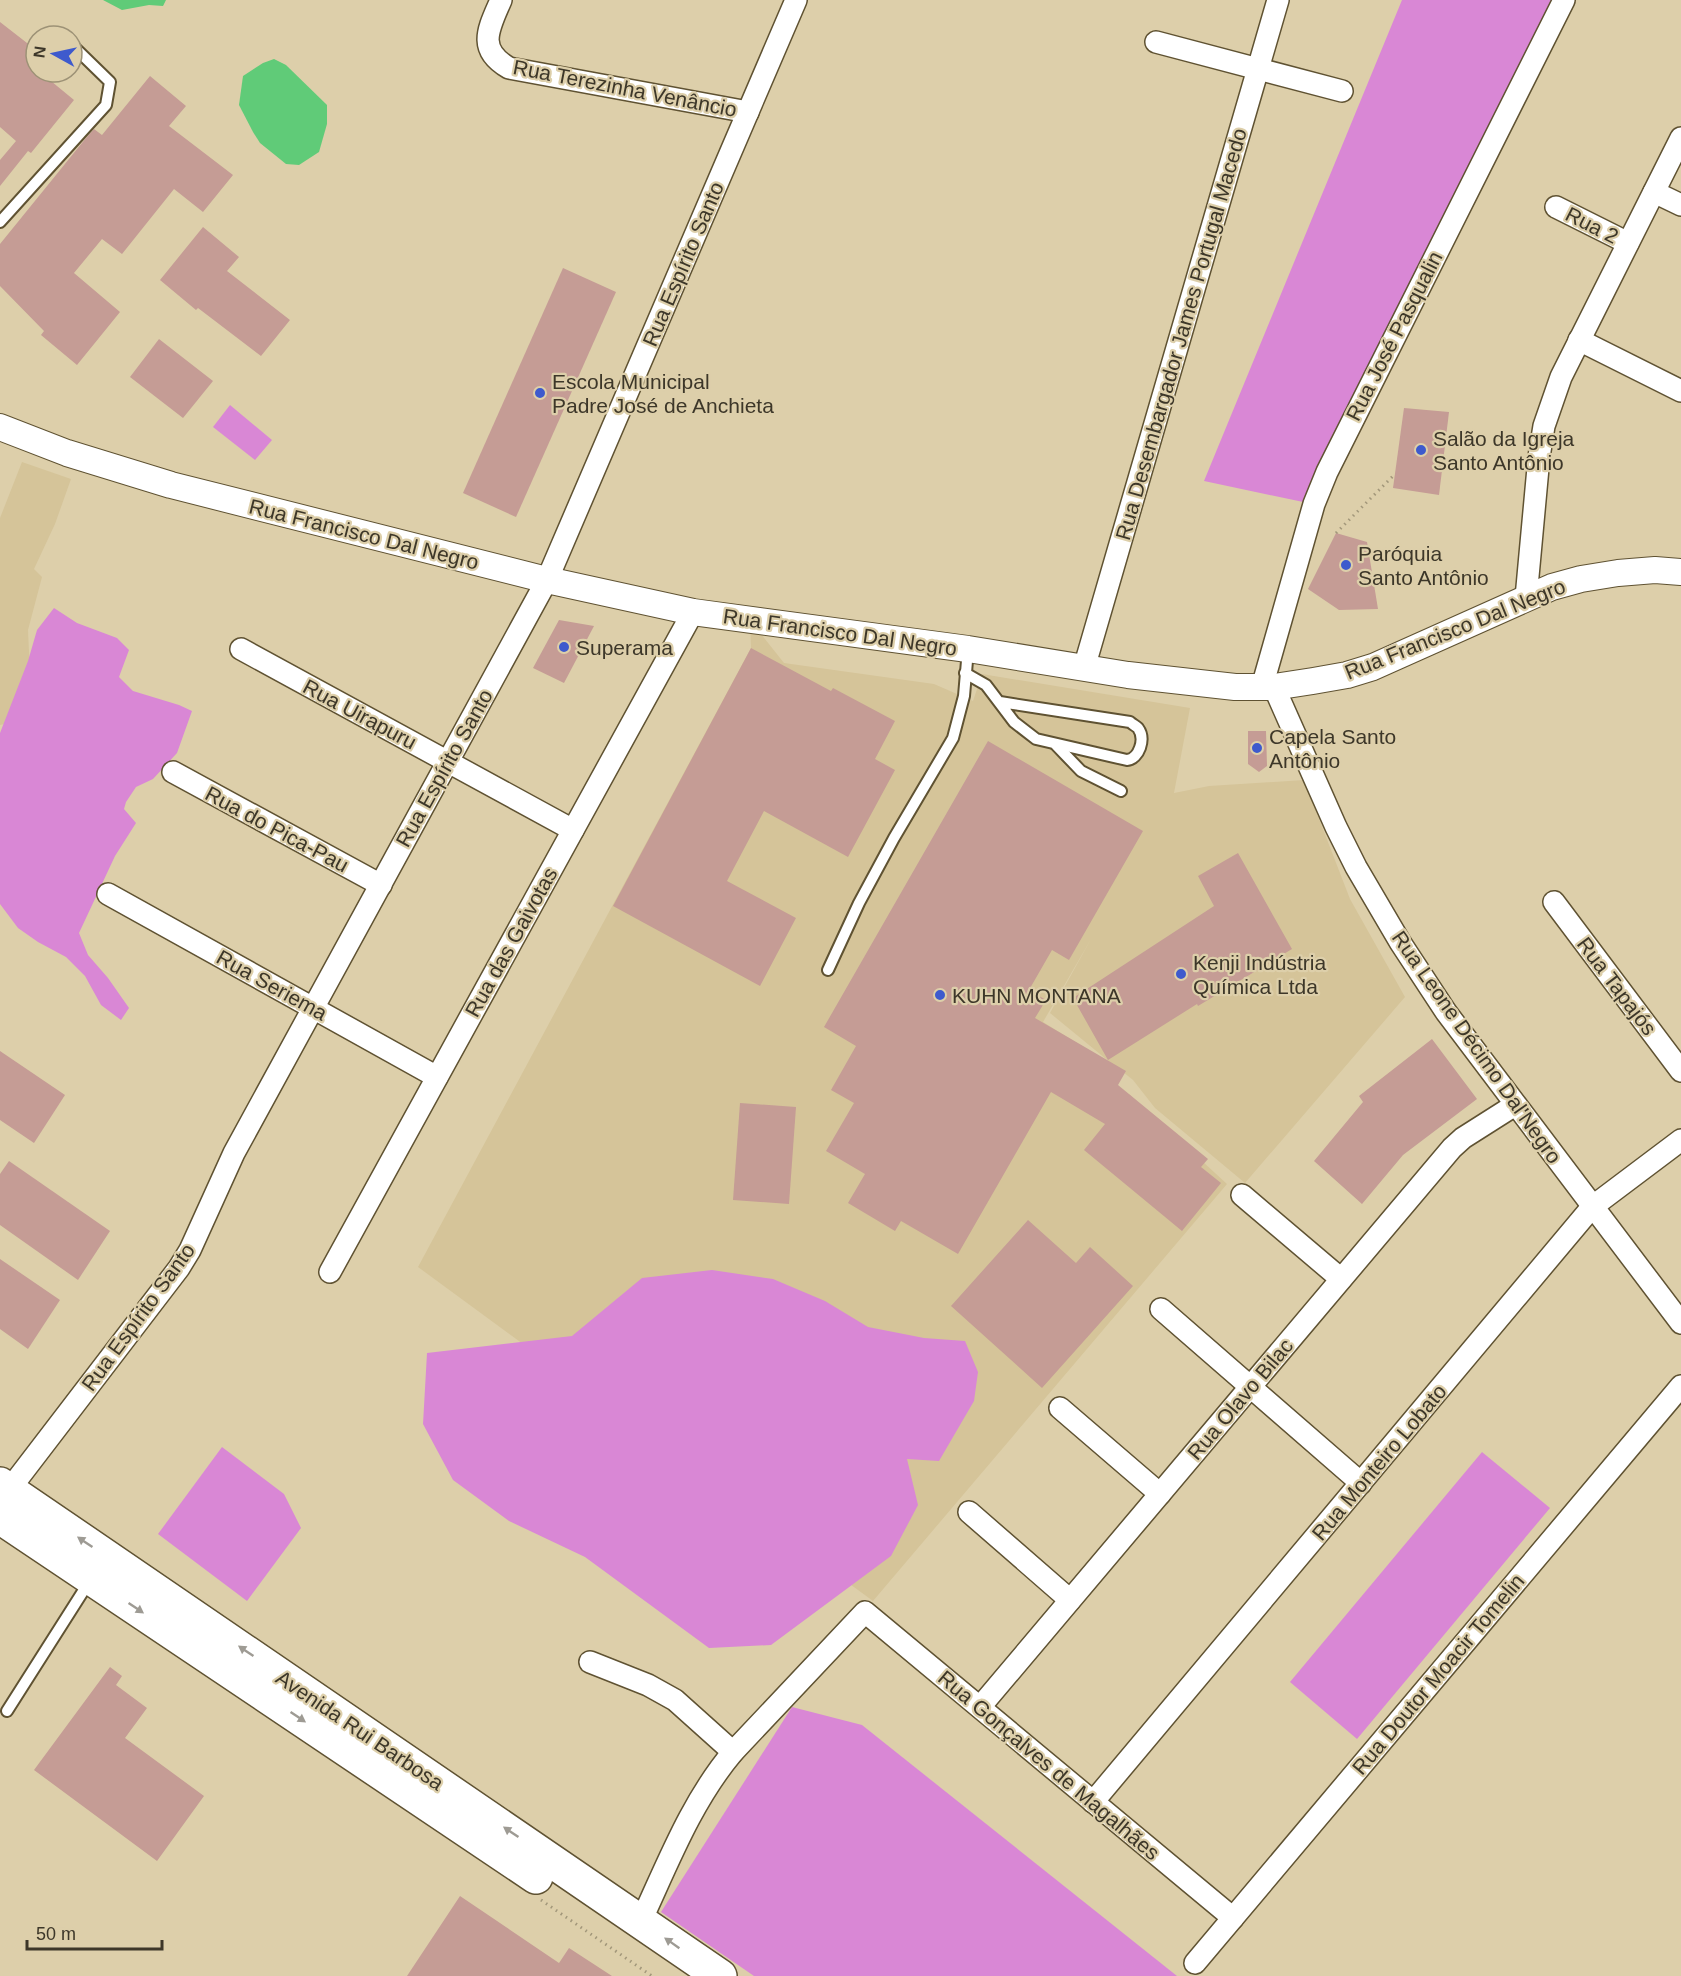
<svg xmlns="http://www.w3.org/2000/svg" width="1681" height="1976" font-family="Helvetica,sans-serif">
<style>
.built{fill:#d5c499;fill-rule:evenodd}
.green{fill:#d987d5}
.water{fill:#60cb78}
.building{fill:#c59c95}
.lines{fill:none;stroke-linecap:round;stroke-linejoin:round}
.service-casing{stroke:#5f5232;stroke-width:14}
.minor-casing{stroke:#5f5232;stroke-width:24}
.tertiary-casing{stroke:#5f5232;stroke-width:28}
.primary-casing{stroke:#5f5232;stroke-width:36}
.path{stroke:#a2977a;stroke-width:3;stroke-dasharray:1.5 4.5;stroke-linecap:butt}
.service{stroke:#fff;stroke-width:10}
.minor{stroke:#fff;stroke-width:21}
.tertiary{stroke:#fff;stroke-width:26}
.primary{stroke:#fff;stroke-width:33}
.oneway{fill:#9e9b94}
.poi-dot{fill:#3e5acd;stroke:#ddcfaa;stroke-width:2}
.labels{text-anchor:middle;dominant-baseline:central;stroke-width:4.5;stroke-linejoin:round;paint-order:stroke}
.street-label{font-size:21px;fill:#3d3729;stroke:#ddcfaa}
.poi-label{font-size:21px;fill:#3d3729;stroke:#ddcfaa;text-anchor:start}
</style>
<rect width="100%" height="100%" fill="#ddcfaa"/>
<g class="built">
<path d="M22 462 71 479 55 524 34 569 42 577 28 630 30 674 9 723 0 725V518Z"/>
<path d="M750 620 784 663 934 684 973 701 982 674 1190 708 1174 793 1209 786 1304 780 1350 899 1405 997 1245 1183 1155 1108 1133 1080 1123 1072 1100 1118 1129 1094 1227 1184 873 1601 418 1267 751 648ZM1091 939 1050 1013 1117 1068 1043 1022Z"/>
</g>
<g class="green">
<path d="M1402 0H1554L1469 174 1330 440 1308 503 1204 481Z"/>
<path d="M230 405 272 440 255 460 213 427Z"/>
<path d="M54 608 77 623 117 638 129 650 119 677 133 691 179 705 192 711 177 753 153 779 136 787 126 802 124 809 136 823 115 856 79 933 88 955 108 978 129 1008 121 1020 101 1005 85 976 66 957 38 942 18 928 0 904V733L28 661 37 630Z"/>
<path d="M712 1270 773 1279 825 1301 868 1327 924 1338 965 1341 978 1372 974 1401 939 1461 907 1459 918 1505 891 1556 771 1645 709 1648 585 1557 509 1521 453 1480 423 1424 427 1353 572 1336 642 1278Z"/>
<path d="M222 1447 284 1494 301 1528 247 1601 158 1534Z"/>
<path d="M1482 1452 1550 1508 1357 1739 1290 1682Z"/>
<path d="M792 1707 862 1725 1177 1976H754L661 1912Z"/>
</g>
<g class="water">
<path d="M103 0H166L163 6 149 5 122 10Z"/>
<path d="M274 59 286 65 327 105V124L319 152 299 165 286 164 260 143 253 132 239 105 243 76 263 63Z"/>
</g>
<g class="building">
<path d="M0 22 36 50V72H40L74 100 31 153 28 151 0 186V160L16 141 0 127Z"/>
<path d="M150 76 186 106 169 126 233 175 203 212 174 189 122 254 102 239 74 273 120 312 77 365 41 335 44 331 0 286V244L86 138 94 129 102 135Z"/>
<path d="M203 227 239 257 227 271 290 320 261 356 198 308 196 310 160 280Z"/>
<path d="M563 268 616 292 516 517 463 493Z"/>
<path d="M159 339 213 381 183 418 130 377Z"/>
<path d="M1404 408 1449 412 1439 495 1393 488Z"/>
<path d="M1336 533 1367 542 1378 609 1339 610 1308 589Z"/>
<path d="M559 620 594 626 564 683 533 668Z"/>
<path d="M751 648 831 691 833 688 895 721 875 759 895 770 848 857 764 811 727 881 796 918 760 986 613 906Z"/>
<path d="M1248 731H1266L1267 766 1259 772 1248 764Z"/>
<path d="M988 741 1143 831 1069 960 1052 950 1029 990 1046 1000 1035 1018 1126 1071 1118 1085 1208 1159 1201 1167 1221 1183 1182 1231 1084 1150 1105 1124 1051 1092 958 1254 901 1221 895 1231 848 1203 865 1174 826 1151 854 1103 831 1090 856 1046 824 1027Z"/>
<path d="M1238 853 1292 949 1198 1006 1197 1004 1108 1060 1073 998 1214 906 1198 876Z"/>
<path d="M1432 1039 1477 1099 1403 1155 1362 1204 1314 1161 1363 1102 1359 1096Z"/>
<path d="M0 1051 65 1095 34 1143 0 1120Z"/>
<path d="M740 1103 796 1107 789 1204 733 1200Z"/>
<path d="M9 1161 110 1231 78 1280 0 1225V1174Z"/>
<path d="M1028 1220 1076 1263 1090 1247 1133 1286 1042 1388 951 1306Z"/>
<path d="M0 1259 60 1300 28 1349 0 1329Z"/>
<path d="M110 1667 122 1676 116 1685 147 1708 125 1738 204 1796 157 1861 34 1770Z"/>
<path d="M460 1896 559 1963 569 1948 612 1976H407Z"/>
</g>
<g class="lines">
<defs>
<g id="service">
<path d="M0 222 106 105 110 82 72 45"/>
<path d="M965 673 986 685 1014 722 1036 739 1127 760C1139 759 1146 739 1138 728 1136 726 1132 724 1130 722L1000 702"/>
<path d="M1056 745 1081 771 1121 791"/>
<path d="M828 970 859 903 894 838 953 738 964 696 968 649"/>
<path d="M7 1711 89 1582"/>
</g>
<g id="minor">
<path d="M501 0C489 28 476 49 509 68L748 112"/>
<path d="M1156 42 1342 91"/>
<path d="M1654 192 1681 205"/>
<path d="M1556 207 1628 243"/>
<path d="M1579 340 1681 391"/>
<path d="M1526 598 1539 457 1544 426 1561 377 1681 138"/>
<path d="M241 649 573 830"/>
<path d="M1084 668 1278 0"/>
<path d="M1262 687 1314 504 1327 472 1564 0"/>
<path d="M1274 687 1336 827 1356 867 1400 942 1446 1012 1681 1323"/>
<path d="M173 772 381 885"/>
<path d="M108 894 437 1077"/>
<path d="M1554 902 1681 1071"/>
<path d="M1242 1195 1341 1279"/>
<path d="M330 1272 693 612"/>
<path d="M1161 1309 1361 1483"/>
<path d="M1060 1408 1160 1494"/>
<path d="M9 1490 179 1268 190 1250 234 1153 547 580 796 0"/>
<path d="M969 1512 1070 1600"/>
<path d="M590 1662 648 1685 675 1700 733 1752"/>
<path d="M980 1707 1452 1148 1463 1138 1515 1105"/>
<path d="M1093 1802 1592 1207 1681 1140"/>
<path d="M641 1921C668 1863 691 1802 733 1752L865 1612 1233 1918"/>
<path d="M1195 1963 1681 1386"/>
</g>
<path id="tertiary" d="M0 427 67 453 171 485 547 580 693 612 968 649 1128 675 1235 687H1274L1313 681 1347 675 1373 667 1552 587 1581 579 1618 573 1655 570 1681 572"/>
<g id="primary">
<path d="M0 1484 720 1976"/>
<path d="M0 1517 536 1877"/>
</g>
</defs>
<use href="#service" class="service-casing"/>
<use href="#minor" class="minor-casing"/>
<use href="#tertiary" class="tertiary-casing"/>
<use href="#primary" class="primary-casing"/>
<g class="path">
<path d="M1336 533 1394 475"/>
<path d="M541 1900 652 1976"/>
</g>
<use href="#service" class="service"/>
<use href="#minor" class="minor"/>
<use href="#tertiary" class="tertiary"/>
<use href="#primary" class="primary"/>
</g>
<defs><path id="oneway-solid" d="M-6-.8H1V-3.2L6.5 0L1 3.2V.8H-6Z" transform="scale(1.5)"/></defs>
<g class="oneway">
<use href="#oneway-solid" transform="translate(85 1542) rotate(-146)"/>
<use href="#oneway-solid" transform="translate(136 1608) rotate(34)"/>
<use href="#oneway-solid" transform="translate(246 1651) rotate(-146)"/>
<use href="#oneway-solid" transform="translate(298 1717) rotate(34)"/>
<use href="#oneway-solid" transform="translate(511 1832) rotate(-146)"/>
<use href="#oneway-solid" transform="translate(672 1943) rotate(-145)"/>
</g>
<g class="poi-dot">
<circle cx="540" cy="393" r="6"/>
<circle cx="1421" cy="450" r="6"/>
<circle cx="1346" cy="565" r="6"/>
<circle cx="564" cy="647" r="6"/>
<circle cx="1257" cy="748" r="6"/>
<circle cx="1181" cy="974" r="6"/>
<circle cx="940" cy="995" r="6"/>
</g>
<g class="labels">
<g class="street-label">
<text transform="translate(625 88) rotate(11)">Rua Terezinha Venâncio</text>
<text transform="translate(1592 225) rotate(27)">Rua 2</text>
<text transform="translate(683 264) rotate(-67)">Rua Espírito Santo</text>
<text transform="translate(1181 334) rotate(-74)">Rua Desembargador James Portugal Macedo</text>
<text transform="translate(1394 336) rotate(-63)">Rua José Pasqualin</text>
<text transform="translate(364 534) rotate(14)">Rua Francisco Dal Negro</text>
<text transform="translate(1455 629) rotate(-22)">Rua Francisco Dal Negro</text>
<text transform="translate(840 632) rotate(8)">Rua Francisco Dal Negro</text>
<text transform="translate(360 714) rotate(28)">Rua Uirapuru</text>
<text transform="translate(444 768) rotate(-61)">Rua Espírito Santo</text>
<text transform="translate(277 829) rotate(28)">Rua do Pica-Pau</text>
<text transform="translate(511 942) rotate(-61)">Rua das Gaivotas</text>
<text transform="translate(272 985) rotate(29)">Rua Seriema</text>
<text transform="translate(1617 986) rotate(53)">Rua Tapajós</text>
<text transform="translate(1477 1047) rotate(55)">Rua Leone Décimo Dal'Negro</text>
<text transform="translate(138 1317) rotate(-54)">Rua Espírito Santo</text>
<text transform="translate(1240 1399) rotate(-50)">Rua Olavo Bilac</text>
<text transform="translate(1379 1462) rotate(-50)">Rua Monteiro Lobato</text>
<text transform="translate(1438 1674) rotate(-50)">Rua Doutor Moacir Tomelin</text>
<text transform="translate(360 1730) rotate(34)">Avenida Rui Barbosa</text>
<text transform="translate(1049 1765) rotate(40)">Rua Gonçalves de Magalhães</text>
</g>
<g class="poi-label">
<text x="552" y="381">Escola Municipal<tspan x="552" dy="24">Padre José de Anchieta</tspan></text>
<text x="1433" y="438">Salão da Igreja<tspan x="1433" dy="24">Santo Antônio</tspan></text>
<text x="1358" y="553">Paróquia<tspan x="1358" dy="24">Santo Antônio</tspan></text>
<text x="576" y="647">Superama</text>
<text x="1269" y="736">Capela Santo<tspan x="1269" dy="24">Antônio</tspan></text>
<text x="1193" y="962">Kenji Indústria<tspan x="1193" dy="24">Química Ltda</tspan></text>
<text x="952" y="995">KUHN MONTANA</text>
</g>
</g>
<g transform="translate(54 54) rotate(278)"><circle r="28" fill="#ddcfaa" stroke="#9d9276" stroke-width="1.5"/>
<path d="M0-4.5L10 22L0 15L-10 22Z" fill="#3e5acd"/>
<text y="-9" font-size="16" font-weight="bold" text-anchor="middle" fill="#3d3729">N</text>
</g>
<path d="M27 1940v9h135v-9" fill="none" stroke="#3d3729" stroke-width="3"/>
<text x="36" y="1940" font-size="18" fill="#3d3729" stroke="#ddcfaa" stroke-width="4.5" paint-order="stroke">50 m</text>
</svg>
